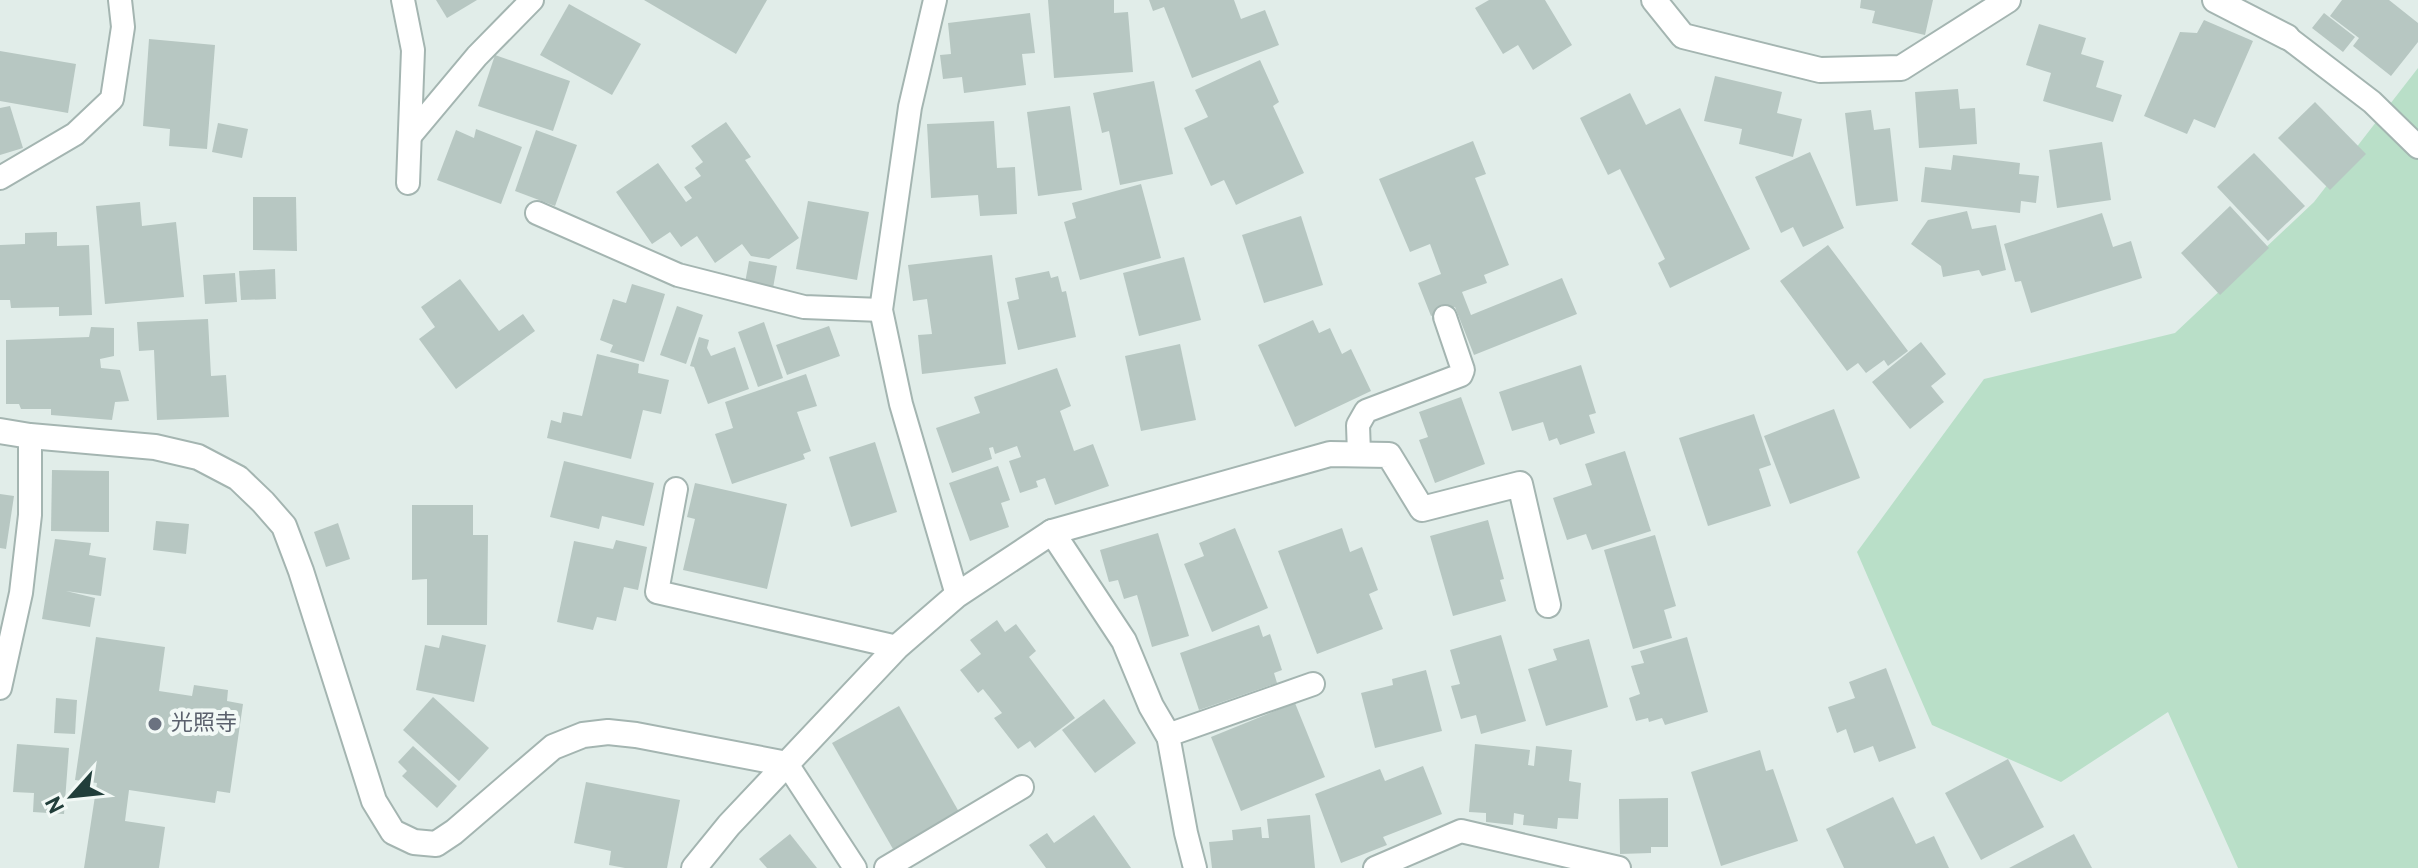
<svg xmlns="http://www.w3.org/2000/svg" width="2418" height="868" font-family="Overpass,'Noto Sans JP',sans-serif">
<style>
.green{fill:#b9dfc8}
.building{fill:#b7c7c2}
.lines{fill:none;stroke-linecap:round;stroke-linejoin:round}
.service-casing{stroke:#a4b5b1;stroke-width:26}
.minor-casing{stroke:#a4b5b1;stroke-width:28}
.service{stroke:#fff;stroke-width:22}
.minor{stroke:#fff;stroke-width:24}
.worship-dot{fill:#6b7280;stroke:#f2f9f6;stroke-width:3}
.labels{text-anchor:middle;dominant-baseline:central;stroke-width:8;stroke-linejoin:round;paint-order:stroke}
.worship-label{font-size:22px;fill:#5b616d;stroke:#f2f9f6;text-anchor:start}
</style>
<rect width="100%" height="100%" fill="#e1ede9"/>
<path class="green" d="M2418 68V868H2238L2168 712 2061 782 1932 725 1857 552 1984 379 2175 333 2314 202Z"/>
<g class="building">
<path d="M436 0H477L447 18Z"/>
<path d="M644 0H767L736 54Z"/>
<path d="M1048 0H1114V13L1128 12 1133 72 1054 78Z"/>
<path d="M1149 0H1234L1241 19 1265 10 1279 45 1192 78 1164 7 1153 11Z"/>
<path d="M1489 0H1545L1572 45 1533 70 1518 45 1503 54 1475 8Z"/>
<path d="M1861 0H1933L1925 35 1872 23 1875 11 1860 8Z"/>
<path d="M2342 0H2389L2418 23V42L2391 76 2353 46 2359 38 2330 16Z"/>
<path d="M569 4 641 44 612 95 540 55Z"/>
<path d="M1030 13 1035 53 1022 54 1026 85 964 93 962 77 943 79 940 55 951 54 948 23Z"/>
<path d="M2324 13 2355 37 2343 52 2312 28Z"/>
<path d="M2204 20 2253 41 2215 128 2194 119 2187 134 2144 116 2180 32 2197 33Z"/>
<path d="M2039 24 2086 38 2081 54 2104 61 2096 87 2122 95 2113 122 2043 101 2051 73 2026 65Z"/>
<path d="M149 39 215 45 207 149 169 146 170 129 143 126Z"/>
<path d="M0 51 76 64 68 113 0 101Z"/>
<path d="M495 55 570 81 553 131 478 106Z"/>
<path d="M1260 60 1279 102 1273 106 1304 173 1236 205 1224 180 1211 186 1184 128 1208 117 1195 90Z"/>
<path d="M1715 76 1782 92 1777 113 1802 119 1793 157 1739 144 1742 129 1704 121Z"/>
<path d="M1154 81 1173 174 1120 185 1109 131 1102 133 1093 93Z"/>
<path d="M1958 89 1960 109 1975 108 1977 144 1919 148 1915 92Z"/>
<path d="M1630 93 1646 125 1680 108 1750 249 1670 288 1658 263 1665 259 1620 169 1608 175 1580 118Z"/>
<path d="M2315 102 2366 154 2330 190 2278 138Z"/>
<path d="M10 106 23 148 0 155V108Z"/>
<path d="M1070 106 1082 190 1038 196 1027 112Z"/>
<path d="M1871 110 1874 130 1890 128 1898 201 1856 206 1845 113Z"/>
<path d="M994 121 997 168 1015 167 1017 214 980 216 978 195 931 198 927 124Z"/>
<path d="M726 122 751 157 745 160 799 238 769 259 751 256 742 244 715 263 697 236 681 247 670 232 652 244 616 192 658 163 686 202 692 198 684 187 701 176 695 168 703 162 691 146Z"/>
<path d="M218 123 248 129 242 158 212 152Z"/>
<path d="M476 129 522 147 501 204 437 180 456 130 474 138Z"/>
<path d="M536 130 577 145 555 206 515 191Z"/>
<path d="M1473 141 1486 174 1475 178 1509 265 1484 275 1487 283 1462 292 1471 315 1562 278 1577 314 1474 355 1455 307 1431 316 1418 283 1441 274 1430 244 1410 252 1379 179Z"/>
<path d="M2102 142 2111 200 2057 208 2049 150Z"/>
<path d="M1810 152 1844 228 1803 247 1793 227 1781 233 1755 177Z"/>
<path d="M2254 153 2305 206 2268 241 2217 187Z"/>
<path d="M1953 155 2020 163 2019 174 2039 176 2036 203 2021 201 2020 213 1921 202 1925 167 1951 170Z"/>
<path d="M1141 184 1161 258 1080 280 1064 222 1076 218 1072 203Z"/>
<path d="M253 197H296L297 251 253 250Z"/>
<path d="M808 201 869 212 857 280 796 269Z"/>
<path d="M140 202 142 226 176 222 184 297 105 304 96 206Z"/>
<path d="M2230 206 2269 248 2220 295 2181 253Z"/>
<path d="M1967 211 1972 229 1996 225 2006 270 1982 276 1979 270 1943 277 1941 266 1911 244 1928 220Z"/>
<path d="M2102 213 2113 247 2131 241 2142 278 2031 313 2021 281 2015 282 2004 244Z"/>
<path d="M1301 216 1323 285 1264 303 1242 235Z"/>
<path d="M57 232V246L89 245 92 315 59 316V307L11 308 10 300H0V245L25 244V233Z"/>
<path d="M1828 245 1908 351 1888 366 1884 360 1866 373 1858 363 1847 371 1780 281Z"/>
<path d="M992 255 1006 364 922 374 918 335 932 334 927 299 913 301 908 265Z"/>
<path d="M1184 257 1201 320 1139 336 1123 273Z"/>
<path d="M749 261 777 266 773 288 745 283Z"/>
<path d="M275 269 276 299 241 300 239 271Z"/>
<path d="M1049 271 1051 278 1058 276 1062 292 1066 291 1076 337 1018 350 1007 302 1019 299 1015 278Z"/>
<path d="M235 273 237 302 205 304 203 275Z"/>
<path d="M460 279 499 331 523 314 535 331 456 389 419 339 435 327 421 307Z"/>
<path d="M632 284 665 294 644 362 610 352 613 345 600 340 613 299 626 303Z"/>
<path d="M677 306 703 315 686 364 660 355Z"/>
<path d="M208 319 211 376 226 375 229 417 157 420 154 350 139 351 137 322Z"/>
<path d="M1313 320 1319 333 1330 328 1342 354 1351 349 1371 391 1295 427 1258 345Z"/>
<path d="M764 322 783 378 758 387 738 332Z"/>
<path d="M829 326 840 356 787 375 776 345Z"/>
<path d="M91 327 114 328V356L100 359 101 368 120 370 129 401 115 402 112 420 51 415V409H21L19 404H6V340L89 337Z"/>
<path d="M699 337 709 340 707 348 711 356 735 347 749 389 708 404 694 367 690 366Z"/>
<path d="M1921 342 1946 374 1931 386 1944 402 1910 429 1872 382Z"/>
<path d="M1180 344 1196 420 1141 431 1125 356Z"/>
<path d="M597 354 639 364 638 373 669 380 661 414 643 410 631 459 547 438 551 420 561 423 563 412 582 416Z"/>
<path d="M1581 365 1596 413 1589 415 1595 433 1560 445 1557 438 1549 441 1543 422 1512 431 1499 392Z"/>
<path d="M1057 368 1071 406 1060 411 1074 451 1093 444 1109 486 1055 505 1045 478 1036 481 1038 487 1020 493 1009 461 1021 457 1017 446 995 454 993 447 989 448 992 459 952 473 936 428 980 413 974 397Z"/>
<path d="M806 374 817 406 797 412 811 451 803 454 805 459 732 484 715 434 733 428 725 402Z"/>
<path d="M1461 397 1485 464 1435 483 1419 440 1428 437 1419 412Z"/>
<path d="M1834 409 1860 478 1790 504 1764 436Z"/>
<path d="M1754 414 1771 465 1759 469 1771 506 1708 526 1679 438Z"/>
<path d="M875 442 897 512 851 527 829 457Z"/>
<path d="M1625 451 1651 531 1592 550 1586 534 1567 540 1553 498 1592 485 1585 464Z"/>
<path d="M564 461 654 483 644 526 602 516 599 529 550 517Z"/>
<path d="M998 466 1010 500 1001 503 1009 527 970 541 949 483Z"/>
<path d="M52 470 109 471V532L51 531Z"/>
<path d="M695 483 787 504 767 589 683 570 695 519 687 517Z"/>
<path d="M0 494 14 496 6 549 0 548Z"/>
<path d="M412 505H473V535H488L487 625H427V579L412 580Z"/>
<path d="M1488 520 1504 579 1500 580 1506 601 1453 616 1430 536Z"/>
<path d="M156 521 189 524 186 554 153 550Z"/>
<path d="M338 523 350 559 326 567 314 532Z"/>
<path d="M1235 528 1268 608 1212 632 1184 564 1204 556 1199 543Z"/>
<path d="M1342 528 1350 552 1362 547 1378 590 1369 594 1383 629 1317 654 1278 551Z"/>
<path d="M1158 533 1189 636 1152 647 1137 595 1124 599 1118 580 1109 582 1100 550Z"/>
<path d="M1655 535 1676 606 1664 610 1672 638 1633 649 1604 550Z"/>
<path d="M55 539 91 543 89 555 106 558 101 596 66 591 95 598 90 627 42 619Z"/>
<path d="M616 540 647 547 638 590 624 587 616 621 597 617 593 630 557 622 574 541 613 549Z"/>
<path d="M997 620 1005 632 1016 624 1036 651 1029 657 1075 718 1035 748 1030 741 1018 749 994 718 1002 713 983 689 978 693 960 670 981 654 970 640Z"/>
<path d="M1259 625 1263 637 1270 634 1282 670 1274 673 1277 683 1199 710 1180 653Z"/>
<path d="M442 635 486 645 474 702 416 690 425 645 439 648Z"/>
<path d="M1501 635 1526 721 1481 734 1476 715 1461 719 1451 686 1460 684 1450 650Z"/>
<path d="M96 637 165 647 159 691 192 696 194 685 228 690 227 701 243 704 230 793 217 791 215 803 129 790 125 821 165 827 159 868H84L97 783 75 780Z"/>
<path d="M1687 637 1708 712 1665 725 1662 718 1649 722 1648 718 1636 721 1629 698 1640 694 1631 666 1644 663 1640 651Z"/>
<path d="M1589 639 1608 707 1546 726 1528 669 1557 660 1553 649Z"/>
<path d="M1886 668 1916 748 1879 762 1873 746 1854 753 1846 729 1837 733 1828 707 1855 698 1849 682Z"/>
<path d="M1426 670 1442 731 1375 748 1361 693 1393 685 1392 679Z"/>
<path d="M433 697 489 748 459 781 403 730Z"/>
<path d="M56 698 77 700 75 734 54 733Z"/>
<path d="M1104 699 1136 743 1095 773 1062 730Z"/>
<path d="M1295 703 1325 777 1241 811 1211 737Z"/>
<path d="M899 706 959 812 893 849 832 743Z"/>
<path d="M17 744 69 748 64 814 33 812 34 793 13 792Z"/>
<path d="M1475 744 1530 750 1528 765 1534 766 1536 746 1572 750 1569 781 1581 783 1578 819 1558 818 1557 829 1523 825 1524 815 1514 813 1513 825 1486 822V813L1469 812Z"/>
<path d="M413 746 457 786 437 808 402 776 407 771 398 762Z"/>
<path d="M1760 750 1766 771 1773 769 1798 841 1721 866 1691 772Z"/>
<path d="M2008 759 2044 827 1981 860 1945 793Z"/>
<path d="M1423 766 1442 814 1383 837 1387 845 1341 863 1315 794 1380 769 1385 781Z"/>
<path d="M586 782 680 800 667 868H625L609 865 611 851 574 843Z"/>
<path d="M1893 797 1916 844 1934 836 1949 868H1844L1826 829Z"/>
<path d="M1668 798V847H1651V853L1620 854 1619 799Z"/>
<path d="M1094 815 1131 868H1046L1029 845 1047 833 1054 843Z"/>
<path d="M1310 815 1315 868H1212L1209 842 1233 840 1232 830 1261 827 1262 838H1269L1267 819Z"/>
<path d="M790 834 817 868H767L759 859Z"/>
<path d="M2074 834 2092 868H2009Z"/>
</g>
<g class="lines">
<defs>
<g id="service">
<path d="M403 0 413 50 408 183"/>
<path d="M935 0 910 107 881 310 901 404 957 595"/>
<path d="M2287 37 2372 102 2418 147"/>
<path d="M410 136 477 56 532 0"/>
<path d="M0 178 75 134 112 99 123 27 120 0"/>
<path d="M537 213 678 275 804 307 881 310"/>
<path d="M1359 454 1358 425 1366 411 1461 375 1463 370 1445 317"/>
<path d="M676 489 657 592 897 647"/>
<path d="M0 688 21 593 30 515V436"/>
<path d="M787 764 855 868"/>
<path d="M886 868 1022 787"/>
<path d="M1195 868 1186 833 1168 735 1313 684"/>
<path d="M1375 868 1461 831 1619 868"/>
</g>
<g id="minor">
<path d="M1654 0 1683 36 1820 70 1901 68 2008 0"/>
<path d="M2215 0 2287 37"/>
<path d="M0 431 30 436 155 447 198 457 238 478 263 502 284 526 301 571 374 801 393 832 414 842 436 844 454 832 553 747 583 735 608 732 636 735 787 764"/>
<path d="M1052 532 1124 641 1151 706 1168 735"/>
<path d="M694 868 729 825 897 647 957 595 1052 532 1330 454 1389 455 1422 509 1520 484 1548 605"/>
</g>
</defs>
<use href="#service" class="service-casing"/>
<use href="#minor" class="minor-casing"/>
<use href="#service" class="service"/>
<use href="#minor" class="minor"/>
</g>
<circle class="worship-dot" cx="155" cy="724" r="8"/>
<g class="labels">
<g class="worship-label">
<text x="171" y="724">光照寺</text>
</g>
</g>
<g transform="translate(72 796) rotate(243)" stroke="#f2f9f6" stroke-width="6" paint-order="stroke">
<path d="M0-6L14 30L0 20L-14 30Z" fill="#213e3a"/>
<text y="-12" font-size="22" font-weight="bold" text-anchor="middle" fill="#213e3a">N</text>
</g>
</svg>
